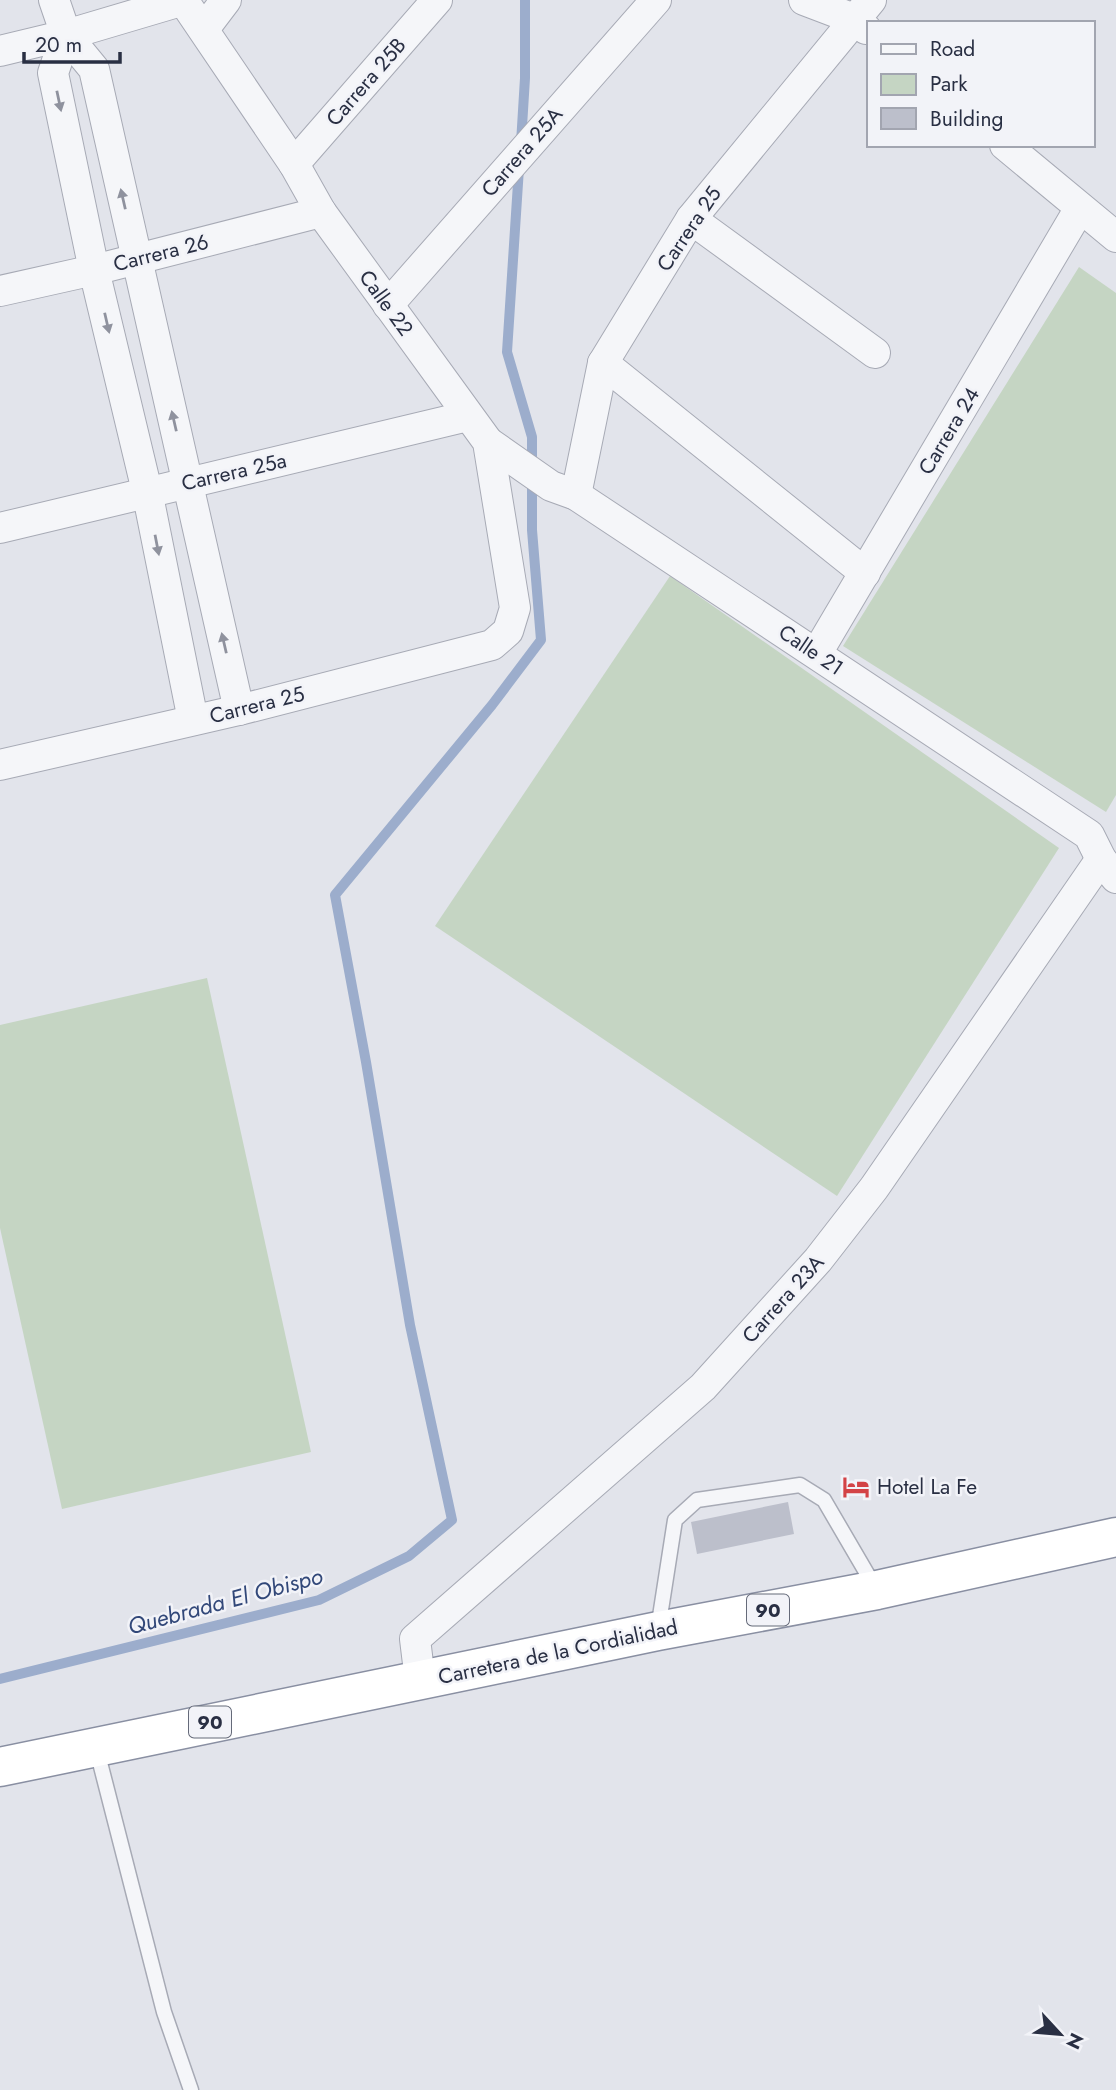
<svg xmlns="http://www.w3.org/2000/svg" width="1116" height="2090" font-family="Jost,sans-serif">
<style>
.green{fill:#c5d5c3}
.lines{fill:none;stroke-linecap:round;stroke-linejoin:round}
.stream{stroke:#9cadcc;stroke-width:10}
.building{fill:#bcbfcb}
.service-casing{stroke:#a7aab5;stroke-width:17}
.minor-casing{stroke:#a7aab5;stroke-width:32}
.trunk-casing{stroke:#898fa2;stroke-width:41}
.service{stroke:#f5f6f9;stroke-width:14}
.minor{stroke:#f5f6f9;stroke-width:30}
.trunk{stroke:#fff;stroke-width:38}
.oneway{fill:#8f929e}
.labels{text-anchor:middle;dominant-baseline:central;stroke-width:5;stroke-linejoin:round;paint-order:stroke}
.shield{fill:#f2f3f8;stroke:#656a79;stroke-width:2}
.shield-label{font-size:19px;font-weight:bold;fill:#292f43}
.street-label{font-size:21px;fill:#292f43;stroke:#f2f3f8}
.poi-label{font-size:21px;fill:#292f43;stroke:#f2f3f8;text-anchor:start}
.water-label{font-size:23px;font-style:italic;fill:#324879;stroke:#f2f3f8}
</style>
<rect width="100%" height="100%" fill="#e2e4eb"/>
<g class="green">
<path d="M1079 267 1116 293V795L1106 812 843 646Z"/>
<path d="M670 576 1059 848 837 1196 435 926Z"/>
<path d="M207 978 311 1452 62 1509 0 1228V1025Z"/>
</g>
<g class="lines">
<g class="stream">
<path d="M521 143 525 78V0"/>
<path d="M0 1679 319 1600 409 1556 452 1520 410 1325 366 1062 335 895 492 705 541 640 532 530V437L507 352 519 168"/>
</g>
</g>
<path class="building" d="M788 1502 794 1534 697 1554 691 1522Z"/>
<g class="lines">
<defs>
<g id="service">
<path d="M658 1629 675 1520 697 1500 800 1485 824 1500 876 1589"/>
<path d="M96 1747 164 2012 191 2090"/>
</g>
<g id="minor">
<path d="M54 0 66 35 94 69 239 710"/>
<path d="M804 0 854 19 866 29"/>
<path d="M204 29 226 0"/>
<path d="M66 35 53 73 94 270 147 491 193 720"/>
<path d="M0 51 66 35 184 0"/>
<path d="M1005 145 1116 237"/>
<path d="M294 164 437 0"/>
<path d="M691 219 875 353"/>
<path d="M0 291 94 270 321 212"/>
<path d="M388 305 656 0"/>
<path d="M603 363 865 573"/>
<path d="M488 442 551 486 576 495 1089 835 1101 859 1116 878"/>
<path d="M576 495 603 363 691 219 871 0"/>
<path d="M0 528 468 416"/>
<path d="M817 653 1080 208"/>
<path d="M0 765 239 710 492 645 508 631 515 608 488 442 321 212 294 164 183 0"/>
<path d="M420 1680 415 1639 703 1387 818 1260 874 1188 1101 859"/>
</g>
<path id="trunk" d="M0 1767 658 1631 877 1590 1116 1537"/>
</defs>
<use href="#service" class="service-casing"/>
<use href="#minor" class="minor-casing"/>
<use href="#trunk" class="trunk-casing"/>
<use href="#service" class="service"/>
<use href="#minor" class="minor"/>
<use href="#trunk" class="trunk"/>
</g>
<defs><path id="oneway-solid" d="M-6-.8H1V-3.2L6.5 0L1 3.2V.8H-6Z" transform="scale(1.75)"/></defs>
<g class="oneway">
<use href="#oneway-solid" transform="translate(59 101) rotate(78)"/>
<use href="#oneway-solid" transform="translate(123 199) rotate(-103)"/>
<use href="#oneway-solid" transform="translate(107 323) rotate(77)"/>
<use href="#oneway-solid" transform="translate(174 421) rotate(-103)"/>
<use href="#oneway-solid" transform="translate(157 545) rotate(79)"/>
<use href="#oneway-solid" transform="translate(224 643) rotate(-103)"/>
</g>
<defs>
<symbol id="hotel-bare" viewBox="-9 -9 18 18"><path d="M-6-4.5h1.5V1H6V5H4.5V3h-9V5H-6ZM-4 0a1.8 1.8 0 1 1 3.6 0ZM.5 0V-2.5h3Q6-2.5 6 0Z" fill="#d34346" stroke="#f2f3f8" stroke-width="2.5" paint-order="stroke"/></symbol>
</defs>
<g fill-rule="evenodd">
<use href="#hotel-bare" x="837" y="1468" width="38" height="38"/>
</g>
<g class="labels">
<g class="shield">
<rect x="747" y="1594.5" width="42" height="31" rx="5"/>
<rect x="189" y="1706.5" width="42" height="31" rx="5"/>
</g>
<g class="shield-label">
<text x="768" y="1610">90</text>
<text x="210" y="1722">90</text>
</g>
<g class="street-label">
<text transform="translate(366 82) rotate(-49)">Carrera 25B</text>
<text transform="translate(522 152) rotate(-49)">Carrera 25A</text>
<text transform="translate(689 229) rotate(-56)">Carrera 25</text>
<text transform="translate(161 253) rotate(-14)">Carrera 26</text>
<text transform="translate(386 303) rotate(54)">Calle 22</text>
<text transform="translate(949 431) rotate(-59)">Carrera 24</text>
<text transform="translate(234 472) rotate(-13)">Carrera 25a</text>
<text transform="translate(811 650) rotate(34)">Calle 21</text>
<text transform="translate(257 705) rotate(-14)">Carrera 25</text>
<text transform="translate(783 1299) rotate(-48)">Carrera 23A</text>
<text transform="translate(558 1652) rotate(-12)">Carretera de la Cordialidad</text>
</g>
<g class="poi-label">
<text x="877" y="1487">Hotel La Fe</text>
</g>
<g class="water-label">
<text transform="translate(225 1601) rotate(-15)">Quebrada El Obispo</text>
</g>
</g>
<rect x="867" y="21" width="228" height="126" fill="#f2f3f8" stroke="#a2a5b0" stroke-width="2"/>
<rect x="881" y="44" width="35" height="10" fill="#f5f6f9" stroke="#a2a5b0" stroke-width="2"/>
<text x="930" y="56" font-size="21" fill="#292f43">Road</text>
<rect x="881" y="74" width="35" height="21" fill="#c5d5c3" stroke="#a2a5b0" stroke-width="2"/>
<text x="930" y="91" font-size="21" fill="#292f43">Park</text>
<rect x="881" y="108" width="35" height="21" fill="#bcbfcb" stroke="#a2a5b0" stroke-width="2"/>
<text x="930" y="126" font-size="21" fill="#292f43">Building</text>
<g transform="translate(1060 2034) rotate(116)" stroke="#f2f3f8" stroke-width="5" paint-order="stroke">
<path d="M0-5L12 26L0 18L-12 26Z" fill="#292f43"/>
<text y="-10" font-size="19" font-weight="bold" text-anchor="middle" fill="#292f43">N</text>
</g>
<path d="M24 52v10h96v-10" fill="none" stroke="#292f43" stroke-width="3.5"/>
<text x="35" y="52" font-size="21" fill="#292f43" stroke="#f2f3f8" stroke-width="5" paint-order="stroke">20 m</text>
</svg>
